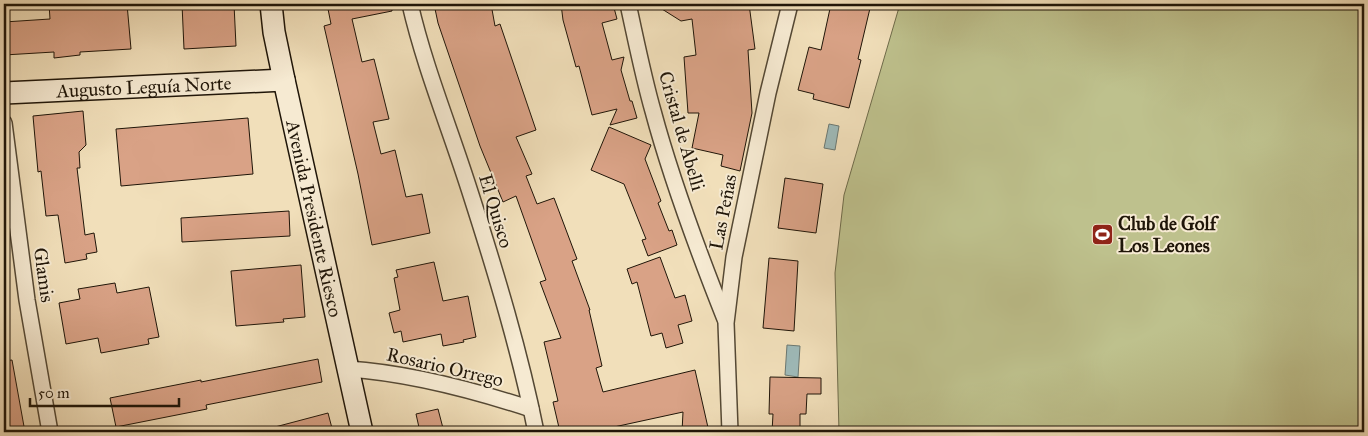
<svg xmlns="http://www.w3.org/2000/svg" width="1368" height="436" font-family="'IM FELL Great Primer',serif">
<style>
.green{fill:#bec18d;stroke:#6e6b4a}
.water{fill:#9ebab9;stroke:#6b7872}
.building{fill:#d9a286;stroke:#1f1508}
.lines{fill:none;stroke-linecap:round;stroke-linejoin:round}
.street-casing{stroke:#544834;stroke-width:18}
.secondary-casing{stroke:#1f1508;stroke-width:24}
.street{stroke:#f6ead2;stroke-width:15}
.secondary{stroke:#f6ead2;stroke-width:21}
.labels{text-anchor:middle;dominant-baseline:central;stroke-width:4;stroke-linejoin:round;paint-order:stroke}
.street-label{font-size:19px;fill:#1f1508;stroke:#f6ead2}
.poi-label{font-size:19px;font-weight:bold;fill:#1f1508;stroke:#f6ead2;text-anchor:start}
</style>
<rect width="100%" height="100%" fill="#f1dfba"/>
<filter id="stains"><feTurbulence type="fractalNoise" baseFrequency=".004" numOctaves="4"/><feColorMatrix values="0 0 0 0 .2 0 0 0 0 .09 0 0 0 0 .02 0 0 0 .5 -.17"/></filter>
<radialGradient id="worn" r=".72"><stop offset=".6" stop-color="#630" stop-opacity="0"/><stop offset="1" stop-color="#630" stop-opacity=".3"/></radialGradient>
<path class="green" d="M900 4H1364V432H839L835 273 844 195Z"/>
<g class="water">
<path d="M829 124 839 126 835 150 824 148Z"/>
<path d="M787 345 800 346 798 377 785 375Z"/>
</g>
<g class="building">
<path d="M49 4H127L131 49 80 52V55L54 58V52L4 55V22L50 19Z"/>
<path d="M182 4H234L236 46 184 49Z"/>
<path d="M327 4H392V11L352 19 362 62 374 59 389 119 373 122 381 154 395 150 406 197 422 194 430 233 372 245 358 174 324 26 331 24Z"/>
<path d="M434 4H491L495 26 500 24 536 130 516 137 532 174 526 176 537 204 554 198 577 259 572 261 590 310H589L602 366 596 368 603 392 695 370 709 432H682L683 412 591 432H560L553 402 558 401 544 342 561 338 540 282 546 280 516 196 503 202 480 146 438 23Z"/>
<path d="M561 4H613L617 19 602 23 612 60 624 57 621 70 630 101H632L637 118 610 125 617 109 592 115 579 66 576 67 563 20Z"/>
<path d="M654 4H749L755 49 748 50 752 113 740 171 721 166 723 155 692 148 699 113H688L684 57 696 55 692 19 681 21Z"/>
<path d="M831 4H871L858 59 861 60 849 108 813 99 814 94 798 90 809 47 821 50Z"/>
<path d="M83 111 86 145 79 152 80 168H77L85 235 94 233 97 252 86 254 87 259 65 263 58 215 46 216 41 171 38 172 33 116Z"/>
<path d="M248 118 253 174 121 186 116 129Z"/>
<path d="M609 127 651 145 645 159 661 201 658 203 669 231 672 230 677 245 648 256 642 240 646 239 624 184 591 170Z"/>
<path d="M785 178 823 184 816 233 778 228Z"/>
<path d="M289 211 290 236 182 242 181 218Z"/>
<path d="M660 257 675 298 685 295 692 321 678 325 683 343 666 348 662 333 651 336 637 282 632 284 627 269Z"/>
<path d="M769 258 798 261 794 331 763 328Z"/>
<path d="M434 262 443 301 468 296 476 337 463 340 464 342 443 346 441 334 403 342 401 331 394 333 389 313 400 310 394 278 398 277 396 270Z"/>
<path d="M301 265 305 317 283 319 284 322 236 326 231 271Z"/>
<path d="M115 283 117 293 149 287 159 337 148 339 149 344 101 353 98 338 66 344 59 303 80 299 78 289Z"/>
<path d="M318 359 322 382 206 405 207 409 116 427 110 398 201 380V382Z"/>
<path d="M12 360 25 432H4V361Z"/>
<path d="M770 377 821 378V394H807L806 414H800V432H772L773 414H769Z"/>
<path d="M438 409 444 432H420L416 414Z"/>
<path d="M328 413 333 432H276L275 427Z"/>
</g>
<g class="lines">
<defs>
<g id="street">
<path d="M410 4C425 69 451 131 471 195 496 273 520 352 536 432"/>
<path d="M628 4C636 40 643 76 653 111 672 182 698 251 725 319"/>
<path d="M4 123 27 300 50 432"/>
<path d="M348 369C409 373 473 390 531 409"/>
<path d="M730 432 726 323 734 257 768 93 790 4"/>
</g>
<g id="secondary">
<path id="s1" d="M271 4 274 32 284 80 362 432"/>
<path id="s2" d="M4 93 284 80"/>
</g>
</defs>
<use href="#street" class="street-casing"/>
<use href="#secondary" class="secondary-casing"/>
<use href="#street" class="street"/>
<use href="#secondary" class="secondary"/>
</g>
<defs>
<symbol id="stadium-square" viewBox="-11 -11 22 22"><rect x="-9" y="-9" width="18" height="18" rx="4" fill="#8f2418" stroke="#f6ead2"/><path d="M0-5a6.5 5 0 1 0 0 10a6.5 5 0 1 0 0-10ZM-3.5-1.8h7v3.6h-7Z" fill="#fff"/></symbol>
</defs>
<g fill-rule="evenodd">
<use href="#stadium-square" x="1090" y="222" width="25" height="25"/>
</g>
<g class="labels">
<g class="street-label">
<text stroke="none"><textPath href="#s2" startOffset="140">Augusto Leguía Norte</textPath></text>
<text transform="translate(682 131) rotate(74)">Cristal de Abelli</text>
<text transform="translate(496 211) rotate(73)">El Quisco</text>
<text transform="translate(723 212) rotate(-79)">Las Peñas</text>
<text stroke="none"><textPath href="#s1" startOffset="219">Avenida Presidente Riesco</textPath></text>
<text transform="translate(44 275) rotate(82)">Glamis</text>
<text transform="translate(445 367) rotate(13)">Rosario Orrego</text>
</g>
<g class="poi-label">
<text x="1118" y="223">Club de Golf<tspan x="1118" dy="22">Los Leones</tspan></text>
</g>
</g>
<rect width="1368" height="436" fill="none" stroke="#f1dfba" stroke-width="20"/>
<rect x="5" y="5" width="1358" height="426" fill="none" stroke="#1f1508" stroke-width="2.5"/>
<rect x="10" y="10" width="1348" height="416" fill="none" stroke="#1f1508"/>
<path d="M30 398v8h149v-8" fill="none" stroke="#1f1508" stroke-width="2.5"/>
<text x="38" y="398" font-size="15" fill="#1f1508" stroke="#f6ead2" stroke-width="4" paint-order="stroke">50 m</text>
<rect width="100%" height="100%" filter="url(#stains)"/>
<rect width="100%" height="100%" fill="url(#worn)"/>
</svg>
